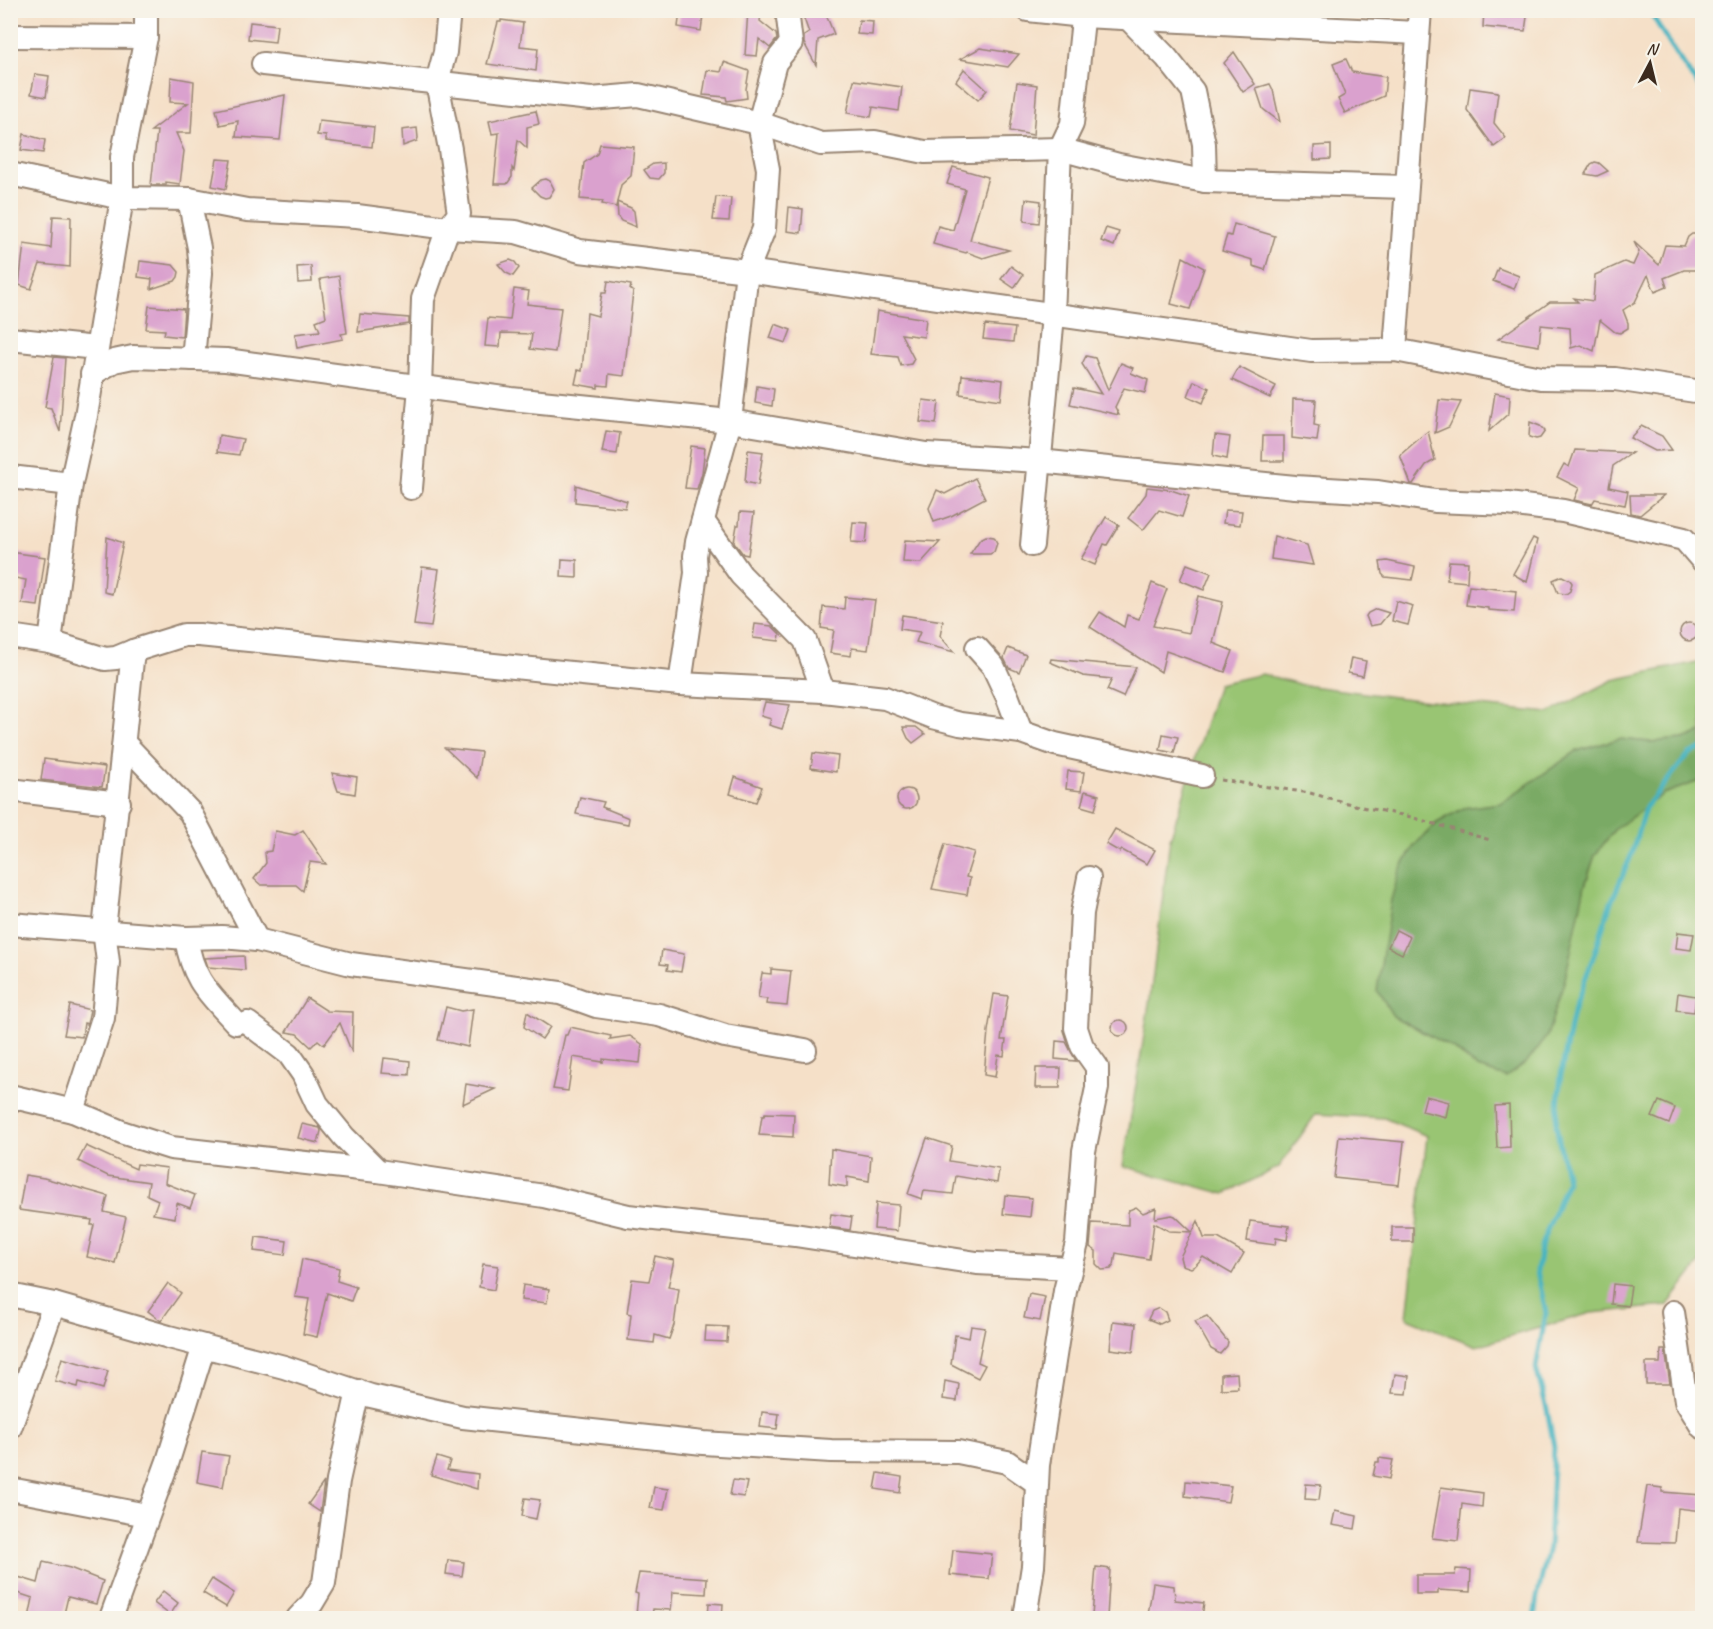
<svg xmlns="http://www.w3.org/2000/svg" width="1713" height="1629" font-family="Caveat,sans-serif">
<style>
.green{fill:#99c573;stroke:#6a7848;stroke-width:1.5}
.forest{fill:#7aaa65;stroke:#5a6a42;stroke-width:1.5}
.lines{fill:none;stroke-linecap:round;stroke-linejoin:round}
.stream{stroke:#46b4c1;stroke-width:5}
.building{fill:#daa1ce}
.minor-casing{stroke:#988573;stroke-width:26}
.path{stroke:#988573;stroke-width:3;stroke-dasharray:4.5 4.5;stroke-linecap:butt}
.minor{stroke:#fff;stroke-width:22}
</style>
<rect width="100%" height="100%" fill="#f7f3e8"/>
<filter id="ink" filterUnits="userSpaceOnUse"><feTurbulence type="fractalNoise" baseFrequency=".0167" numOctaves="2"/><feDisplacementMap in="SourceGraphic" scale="12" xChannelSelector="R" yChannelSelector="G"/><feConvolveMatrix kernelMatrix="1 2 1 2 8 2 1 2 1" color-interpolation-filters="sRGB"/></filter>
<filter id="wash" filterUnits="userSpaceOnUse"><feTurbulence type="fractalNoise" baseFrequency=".008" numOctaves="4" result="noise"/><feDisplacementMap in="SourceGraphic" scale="24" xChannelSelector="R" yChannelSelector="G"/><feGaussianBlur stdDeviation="1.35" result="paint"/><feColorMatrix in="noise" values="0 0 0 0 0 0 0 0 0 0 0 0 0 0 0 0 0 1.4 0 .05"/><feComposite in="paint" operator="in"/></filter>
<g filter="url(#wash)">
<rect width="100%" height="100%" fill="#f5e0c8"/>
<path class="green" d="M1702 661V732L1684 739 1650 742 1619 739 1577 751 1501 803 1464 808 1436 823 1414 846 1393 1016 1454 1049 1478 1068 1506 1077 1529 1060 1595 855 1614 830 1663 794 1702 780V1261L1667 1306 1591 1313 1476 1346 1407 1318 1427 1136 1384 1118 1316 1114 1279 1167 1225 1194 1123 1166 1150 998 1170 839 1218 684 1262 674 1303 685 1410 699 1549 713 1613 680Z"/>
<path class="forest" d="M1702 732V780L1663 794 1614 830 1595 855 1585 885 1565 979 1547 1036 1529 1060 1506 1077 1478 1068 1454 1049 1393 1016 1377 991 1391 900 1400 870 1414 846 1437 823 1464 808 1501 803 1577 751 1619 739 1650 742 1684 739Z"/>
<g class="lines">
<g class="stream">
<path d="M1649 10 1675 53 1702 91"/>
<path d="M1534 1618 1537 1598 1549 1547 1554 1447 1547 1409 1536 1368 1546 1313 1537 1271 1542 1243 1567 1181 1556 1125 1561 1074 1573 1012 1594 955 1610 905 1631 856 1645 808 1689 754 1702 748"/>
</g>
</g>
<g id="blocks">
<g class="building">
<path d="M748 10H762L760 21 776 34 777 39 770 48 759 39 757 56 745 55Z"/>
<path d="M801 10H824L834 34 818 40 816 65 804 43V36L809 33Z"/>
<path d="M1484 10H1528L1525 31 1483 27Z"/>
<path d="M680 12 703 15 701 31 678 27Z"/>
<path d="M501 20 523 23 520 46 538 48 536 71 487 64 498 22H501Z"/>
<path d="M859 20 873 21 872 35 857 34Z"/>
<path d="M250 22 277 25 275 42 248 39Z"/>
<path d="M980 48 1019 54 1008 67 960 59Z"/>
<path d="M1234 52 1255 84 1243 92 1224 63Z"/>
<path d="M1346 59 1352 72 1386 77 1384 96 1345 113 1338 99 1345 95 1333 64Z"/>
<path d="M724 62 749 71 746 89 747 98 727 101 726 97 703 95 707 70 721 72Z"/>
<path d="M964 69 987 90 978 100 956 81Z"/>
<path d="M35 74 49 76 46 97 31 94Z"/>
<path d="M171 77 194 81 191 133H176L184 151 180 184 166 182V185H151L157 131H151L188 103 170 102Z"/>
<path d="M854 80 902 87 899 111 873 107 871 117 847 113Z"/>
<path d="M1017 82 1037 85 1033 135 1010 131Z"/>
<path d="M1270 84 1273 90 1280 122 1263 109 1256 88Z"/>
<path d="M1470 88 1498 92 1494 123 1506 138 1494 147 1467 110Z"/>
<path d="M285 95 280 140 236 137 238 121 220 125 216 110Z"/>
<path d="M536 111 539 124 527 127V148L518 140 514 171 512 168V177L507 184H494L499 133 492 134 489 121Z"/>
<path d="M319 121 374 127 372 147 326 141V136L317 135Z"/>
<path d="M417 128 418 138 417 141 403 146 402 130Z"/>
<path d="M24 134 45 140 43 153 21 150Z"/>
<path d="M600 144 634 147 631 176 621 185 617 202 631 208 634 211 636 227 621 221 618 217 617 202 616 207 602 204 603 201 580 199 584 163 597 154Z"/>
<path d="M1331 145V159L1314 160V146Z"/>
<path d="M217 159 231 160 226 189 212 186Z"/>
<path d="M1595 162 1599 163 1608 171 1597 176 1585 174 1591 164Z"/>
<path d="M664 163V173L659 179 650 178 644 170 653 164Z"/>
<path d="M953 167 988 177 970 240 1009 250 983 258 967 252 966 253 933 244 938 226 953 230 965 189 947 184Z"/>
<path d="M546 179 550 181 554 189 549 197 545 198 540 196 532 188 541 180Z"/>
<path d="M716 197 731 198 729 221 713 220Z"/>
<path d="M1026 199 1041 201 1039 223 1024 221Z"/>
<path d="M789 207 803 209 801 233 787 231Z"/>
<path d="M53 216 71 217 70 267 40 264 31 289 19 285 24 244 51 248Z"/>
<path d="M1234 224 1275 236 1265 270 1253 266V260L1222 251 1227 235 1231 236Z"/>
<path d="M1106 228 1119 232 1114 246 1101 241Z"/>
<path d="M1692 234H1697L1701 242 1699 270H1684L1664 278 1667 287 1655 292 1648 275 1635 302 1623 310 1628 323V328L1620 333 1615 332 1600 320 1594 351 1581 345 1571 348 1570 328 1541 325 1539 346 1498 339 1550 302H1578L1574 298 1593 301 1595 275 1624 262 1633 265 1639 252 1634 242 1659 265 1665 245 1684 246 1688 237Z"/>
<path d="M1183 257 1204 268 1190 309 1171 304Z"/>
<path d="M510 260 515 262 519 268 513 276 506 273 498 264Z"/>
<path d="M140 261 173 265 179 272 178 277 175 281 151 289 152 279 138 277Z"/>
<path d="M311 266 312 282 298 283 297 267Z"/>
<path d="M1011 266 1023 275 1014 288 1001 279Z"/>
<path d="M1498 268 1519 276 1514 289 1493 281Z"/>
<path d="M339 276 347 333 341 334 343 339 297 348 295 334 320 331 316 321 326 317 320 279Z"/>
<path d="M608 281 631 285 630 290 633 291 624 376 609 374 608 386 598 385V388L575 384 578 370 582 371 587 313 598 316 602 293H606Z"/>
<path d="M514 289 529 291 527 304 561 308 555 352 530 349 532 334 501 333 500 347 485 346 488 318 510 320Z"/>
<path d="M149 306 184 309 182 337 164 335 165 330 146 329Z"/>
<path d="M877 311 926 319 924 337 901 334 914 359 911 364 901 366 898 357 871 354Z"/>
<path d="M360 314 409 318V324L358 332Z"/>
<path d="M775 324 791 330 786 343 770 338Z"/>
<path d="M985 325 1015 328 1013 342 983 339Z"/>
<path d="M1086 356 1095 358 1108 390 1121 363 1133 368 1131 373 1148 380 1145 393 1124 388 1115 407 1119 415 1070 404 1074 388 1101 394 1082 364Z"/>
<path d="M54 357 65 358 60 432 51 408 45 407Z"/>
<path d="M1239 367 1276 386 1270 398 1232 380Z"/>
<path d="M962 375 1003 380 1001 400 960 394Z"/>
<path d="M1194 381 1209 388 1203 403 1188 396Z"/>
<path d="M757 386 774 389 772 406 755 403Z"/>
<path d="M1495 393 1510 396 1509 413 1489 431Z"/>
<path d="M1293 399 1316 400 1314 425 1319 426 1317 441 1292 438Z"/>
<path d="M923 400 939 402 936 424 920 422Z"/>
<path d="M1439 400 1461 402 1449 427 1435 433Z"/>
<path d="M1530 422 1540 426 1545 431 1540 438 1536 439 1529 437Z"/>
<path d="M1641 426 1662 436 1672 450 1655 451 1630 438Z"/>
<path d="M606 431 620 433 617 454 602 452Z"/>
<path d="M1428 431 1435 460 1426 465 1413 484H1411L1400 455Z"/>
<path d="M219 435 243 439 239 455 217 452Z"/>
<path d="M1215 435 1230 437 1227 459 1213 456Z"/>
<path d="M1263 436H1284V461H1262Z"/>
<path d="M691 446 705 448 702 473 697 489 685 488Z"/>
<path d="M748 450 763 452 758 485 745 482Z"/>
<path d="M1575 450 1632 453 1613 466 1609 487 1628 491 1625 505 1595 499 1592 504 1574 500 1579 488 1557 477 1564 464 1569 467Z"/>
<path d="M975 478 985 498 951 516 934 522 929 508 937 490 945 494Z"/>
<path d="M576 485 627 501 625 508 575 502Z"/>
<path d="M1147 487 1171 490 1189 496 1182 517 1159 510 1143 530 1128 518 1146 494Z"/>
<path d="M1630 495H1664L1640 515 1631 513Z"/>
<path d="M1225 510 1242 511 1240 525 1223 523Z"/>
<path d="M740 512 754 513 748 555 743 554 734 542 737 525H739Z"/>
<path d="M1106 517 1119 525 1107 545 1104 544 1095 565 1081 559Z"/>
<path d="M853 522 868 523 866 543 851 542Z"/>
<path d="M986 536 994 537 997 543 994 552 990 554H970L980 539Z"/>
<path d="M1274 536 1307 545 1313 565 1271 559Z"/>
<path d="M107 537 123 543 112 594 104 592Z"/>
<path d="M1533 538 1537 540 1527 582 1513 574Z"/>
<path d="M905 540 940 542 921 563 903 562Z"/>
<path d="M10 552 45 557 38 606 22 604 26 580 10 577Z"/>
<path d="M562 559 577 560V578L561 577Z"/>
<path d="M1387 561 1415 567 1412 580 1385 577 1382 574 1380 562Z"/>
<path d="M1449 561 1468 562 1467 582 1447 580Z"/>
<path d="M1187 564 1211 573 1204 590 1180 580Z"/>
<path d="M422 567 439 569 431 627 414 625Z"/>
<path d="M1562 576 1570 580 1572 583 1570 591 1566 594 1558 593 1553 580Z"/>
<path d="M1152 583 1167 589 1153 626 1189 633 1198 596 1223 602 1213 643 1233 651 1225 672 1166 651 1161 672 1090 627 1100 612 1124 627 1127 615 1139 619Z"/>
<path d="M1469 586 1516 591 1514 612 1488 610V608L1466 605Z"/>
<path d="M845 597 875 600 868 650 852 648 851 656 830 653 834 630 821 628 823 607 844 609Z"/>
<path d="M1396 601 1413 606 1408 625 1392 621Z"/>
<path d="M1376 609 1389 613 1380 624 1370 626 1366 616 1368 613Z"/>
<path d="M902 615 943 621 940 636 954 652 916 642 920 632 900 629Z"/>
<circle cx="1689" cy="632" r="9"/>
<path d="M755 624 772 626 780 634 779 641 753 638Z"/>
<path d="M1008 648 1026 655 1019 672 1009 668 1004 658Z"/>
<path d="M1351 658 1366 661 1363 676 1348 673Z"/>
<path d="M1051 659 1136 667 1123 697 1107 690 1112 679 1083 676 1050 662Z"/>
<path d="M765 702 790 705 782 729 769 725 771 719 761 716Z"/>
<path d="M903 727H916L925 734 913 743 908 738Z"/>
<path d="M1163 734 1178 737 1174 753 1160 750Z"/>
<path d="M445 748 481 752 477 778Z"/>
<path d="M813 753 838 756 836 772 811 768Z"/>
<path d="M44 759 105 767 102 787 41 780Z"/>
<path d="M1068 771 1084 772 1081 791 1066 789Z"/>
<path d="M332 773 357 777 355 794 338 791Z"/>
<path d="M735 777 762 787 756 802 730 794Z"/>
<circle cx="907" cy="799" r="10"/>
<path d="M1085 791 1099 795 1095 810 1081 806Z"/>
<path d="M580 797 604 802 602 807 629 818 628 824 576 814Z"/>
<path d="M1115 829 1155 850 1147 864 1122 850 1120 852 1106 844Z"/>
<path d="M303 830 326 864 310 862 303 891 296 885H261L254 879 266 863 265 852 271 851 275 831 295 835Z"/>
<path d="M945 844 974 852 966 877 970 878 967 895 932 889Z"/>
<path d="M1396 930 1410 937 1402 954 1388 947Z"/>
<path d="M1678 932 1694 934 1691 950 1676 948Z"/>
<path d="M662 950 684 954 681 972 667 970 668 965 660 964Z"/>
<path d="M244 956 245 970 208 967 205 958Z"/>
<path d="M771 969 791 971 787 1006 766 1004 767 999 758 998 762 973 771 974Z"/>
<path d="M1678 993 1696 996 1694 1012 1676 1010Z"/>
<path d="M994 994 1008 996 1001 1040H1006L1004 1056 998 1055 995 1077 984 1075 988 1031Z"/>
<path d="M307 998 327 1011 353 1012 352 1053 340 1023 324 1045 318 1040 311 1047 297 1034 286 1032Z"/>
<path d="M70 1005 90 1010 87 1024 84 1023 82 1037 64 1035Z"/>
<path d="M446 1007 461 1011 473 1009 468 1047 438 1040Z"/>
<path d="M527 1012 550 1027 542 1039 524 1027Z"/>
<circle cx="1120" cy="1028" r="8"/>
<path d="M570 1027 611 1036 610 1039 630 1036 642 1044 640 1063 603 1059V1062L573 1057 568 1091 553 1089 565 1035H567Z"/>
<path d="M1056 1041 1066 1042 1076 1061 1055 1059Z"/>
<path d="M384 1058 410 1061 409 1075 382 1073Z"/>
<path d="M1036 1068H1061L1060 1088H1035Z"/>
<path d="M466 1084 495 1089 463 1104Z"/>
<path d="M1426 1096 1449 1102 1446 1117 1422 1111Z"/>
<path d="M1659 1101 1675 1108 1669 1124 1652 1117Z"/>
<path d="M1509 1105 1510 1147 1497 1148 1495 1106Z"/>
<path d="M765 1113 794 1114 793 1137 759 1135 762 1116H764Z"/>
<path d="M302 1124 320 1128 321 1131 318 1143 298 1138Z"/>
<path d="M1339 1136 1404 1142 1399 1185 1334 1178Z"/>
<path d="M927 1138 952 1146 949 1161 999 1169 997 1183 956 1176 953 1194 924 1191 922 1199 908 1194Z"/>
<path d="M86 1146 136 1169 137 1164 167 1168 165 1183 195 1195 190 1208 177 1203 175 1218 153 1214 158 1200 147 1195 149 1182 108 1176 78 1161Z"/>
<path d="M831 1149 871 1156 869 1181 847 1177V1187L829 1184Z"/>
<path d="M25 1175 44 1178 108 1196 104 1212 126 1217 115 1263 87 1257 94 1225H91L92 1220 19 1210Z"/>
<path d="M1005 1195 1032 1198 1030 1217 1003 1214Z"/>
<path d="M876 1203 899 1205 897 1231 874 1229Z"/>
<path d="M1136 1207 1143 1213 1156 1208 1155 1218 1172 1215 1175 1216 1192 1232 1169 1231 1154 1223 1149 1259 1116 1253 1114 1265 1111 1269 1102 1270 1096 1264V1251L1090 1247 1092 1223 1128 1225V1213L1129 1210Z"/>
<path d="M831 1214 852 1217 850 1230 829 1227Z"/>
<path d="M1198 1221 1204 1238H1218L1244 1253 1232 1274 1203 1257 1195 1266 1191 1268 1182 1265 1180 1257Z"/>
<path d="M1250 1221 1289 1226 1287 1240 1276 1238 1275 1245 1247 1241Z"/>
<rect x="1392" y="1227" width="21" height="15"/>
<path d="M256 1237 287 1241 285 1255 254 1251Z"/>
<path d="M655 1256 674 1260 668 1287 679 1289 674 1325 669 1339 655 1335 654 1343 628 1340 631 1314 627 1313 632 1279 649 1281Z"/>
<path d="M302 1259 339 1268 337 1281 356 1287 351 1301 327 1293 317 1337 303 1334 309 1299 295 1297Z"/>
<path d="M483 1264 498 1266 494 1290 479 1287Z"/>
<path d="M168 1283 181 1293 161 1321 148 1311Z"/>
<path d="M1613 1284 1631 1286 1628 1306 1611 1304Z"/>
<path d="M523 1285 549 1289 547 1303 521 1300Z"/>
<path d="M1029 1294 1045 1297 1040 1321 1024 1318Z"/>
<path d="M1159 1308 1165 1312 1168 1320 1160 1324 1148 1319 1152 1311Z"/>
<path d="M1207 1316 1228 1342 1227 1346 1220 1354 1211 1349 1195 1321Z"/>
<path d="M1113 1321 1136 1324 1133 1352 1110 1349Z"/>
<path d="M706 1326 728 1327 727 1342 705 1341Z"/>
<path d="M971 1326 985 1328 978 1362 985 1365 978 1378 951 1364 955 1335 969 1338Z"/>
<path d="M1661 1350H1665L1670 1384H1646V1363H1660Z"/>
<path d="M62 1358 108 1371 103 1389 79 1382 78 1387 55 1381Z"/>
<path d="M1237 1373 1238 1388 1221 1389V1374Z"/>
<path d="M1395 1374 1409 1376 1407 1394 1392 1393Z"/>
<path d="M945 1381 959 1384 957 1401 943 1399Z"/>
<path d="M762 1412 779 1414 777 1429 760 1427Z"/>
<path d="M202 1452 229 1456 223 1487 197 1482Z"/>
<path d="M437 1457 450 1461 447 1470 478 1474 477 1489 431 1475Z"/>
<path d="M1379 1458 1393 1460 1389 1479 1373 1476 1376 1462H1379Z"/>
<path d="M878 1473 902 1477 900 1493 875 1489Z"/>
<path d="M733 1480 747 1482 744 1497 730 1495Z"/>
<path d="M1186 1481 1231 1486 1228 1502 1185 1496Z"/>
<path d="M324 1482 320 1512 308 1504Z"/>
<path d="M1306 1484 1321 1485 1319 1500 1305 1499Z"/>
<path d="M1647 1486 1662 1488V1492L1702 1495V1511L1678 1508 1675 1543 1638 1542Z"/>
<path d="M654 1487 668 1489 664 1510 650 1508Z"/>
<path d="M1441 1487 1483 1493 1482 1507 1462 1504 1458 1541 1432 1538Z"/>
<path d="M525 1498 540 1500 536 1519 522 1516Z"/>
<path d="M1335 1511 1357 1516 1355 1529 1332 1525Z"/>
<path d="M953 1550 992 1554 989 1579 950 1575Z"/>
<path d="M448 1560 464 1562 462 1576 446 1574Z"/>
<path d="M43 1562 70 1568 103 1581 96 1604 68 1597 63 1618H29L33 1598 14 1592 18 1577 38 1583Z"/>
<path d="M1096 1567 1110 1569 1107 1617 1092 1616Z"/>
<path d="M1456 1569 1471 1570 1470 1592 1438 1590V1594H1416V1575H1455Z"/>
<path d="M639 1573 707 1578 706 1594 673 1592 671 1610 653 1609 652 1616 636 1615 638 1594 635 1593Z"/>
<path d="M212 1579 234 1593 226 1607 203 1593Z"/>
<path d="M1153 1583 1174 1586 1175 1600 1204 1603 1202 1617 1173 1616V1618H1150L1151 1615H1148Z"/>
<path d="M163 1591 178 1603 170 1615 154 1603Z"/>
<path d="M709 1603 723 1604 722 1618H708Z"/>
</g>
</g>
</g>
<g filter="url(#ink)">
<use href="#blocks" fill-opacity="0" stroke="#988573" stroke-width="1.5"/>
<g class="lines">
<defs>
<g id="minor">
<path d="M787 10 791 43 775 63 759 123 768 169 764 229 747 271 1311 351 1395 350 1541 378 1615 379 1702 392"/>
<path d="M1028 10 1083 16 1417 33"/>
<path d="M1120 10 1166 57 1193 91 1204 144 1205 181 1406 187"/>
<path d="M10 36 146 37"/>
<path d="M263 64 591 99 638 95 759 123 821 144 875 142 925 152 1060 149 1119 165 1205 181"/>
<path d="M10 174 122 198 189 199 247 210 357 216 448 228 516 232 580 251 747 271 730 421 697 542 695 556 696 573 680 684"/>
<path d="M189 199 199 248 201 273 193 359"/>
<path d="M10 339 96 348"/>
<path d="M1395 350 1420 10"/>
<path d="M92 374 114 361 133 357 226 360 511 399 730 421 926 454 1039 461 1295 487 1378 492 1435 501 1508 504 1563 511 1684 539 1702 560"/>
<path d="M10 477 71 484"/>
<path d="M411 488 420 387 423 299 448 228 459 214 450 149 437 82 445 52 449 10"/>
<path d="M703 521 741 575 805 640 823 691"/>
<path d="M1032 545 1053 315 1060 149 1072 124 1084 10"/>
<path d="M10 636 50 642 105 659 116 658 133 651 184 635H199L680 684 823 691 885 698 933 717 960 724 1021 732 1055 744 1202 776"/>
<path d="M50 642 71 484 86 416 122 198V157L146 37V10"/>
<path d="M977 648 993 666 1008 698 1021 732"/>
<path d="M124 743 190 812 257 940"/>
<path d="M10 790 119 803"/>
<path d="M10 924 186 938 222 937 257 940 351 964 560 993 596 1006 659 1015 725 1036 805 1050"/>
<path d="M186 938C193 981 208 992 236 1023"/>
<path d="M248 1023 289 1054 303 1074 317 1104 344 1137 378 1171"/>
<path d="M10 1096 73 1111 124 1133 171 1148 378 1171 544 1196 628 1216 795 1235 977 1263 1070 1268"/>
<path d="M73 1111 103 1018 108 962 104 930 133 651"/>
<path d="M10 1295 54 1304 169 1337 284 1367 371 1396 463 1417 703 1443 831 1451 958 1452 1007 1462 1037 1483"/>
<path d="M1673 1312 1686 1401 1702 1427"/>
<path d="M10 1428 54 1304"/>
<path d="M10 1489 147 1515"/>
<path d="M111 1618 168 1461 204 1346"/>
<path d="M298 1618 312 1603 324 1583 338 1481 358 1391"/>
<path d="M1025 1618 1033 1566 1038 1465 1065 1291 1077 1243 1084 1151 1097 1088V1067L1082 1046 1076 1028 1082 913 1089 878"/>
</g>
</defs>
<use href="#minor" class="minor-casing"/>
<path class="path" d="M1221 780 1310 793 1362 807 1407 816 1490 840"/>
<use href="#minor" class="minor"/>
</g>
</g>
<rect width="1713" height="1629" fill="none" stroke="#f7f3e8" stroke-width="36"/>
<g transform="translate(1650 63) rotate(7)" stroke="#f7f3e8" stroke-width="4.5" paint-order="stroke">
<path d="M0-4.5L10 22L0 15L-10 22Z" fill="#3b2a1e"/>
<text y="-9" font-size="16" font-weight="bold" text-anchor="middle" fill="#3b2a1e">N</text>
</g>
</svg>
